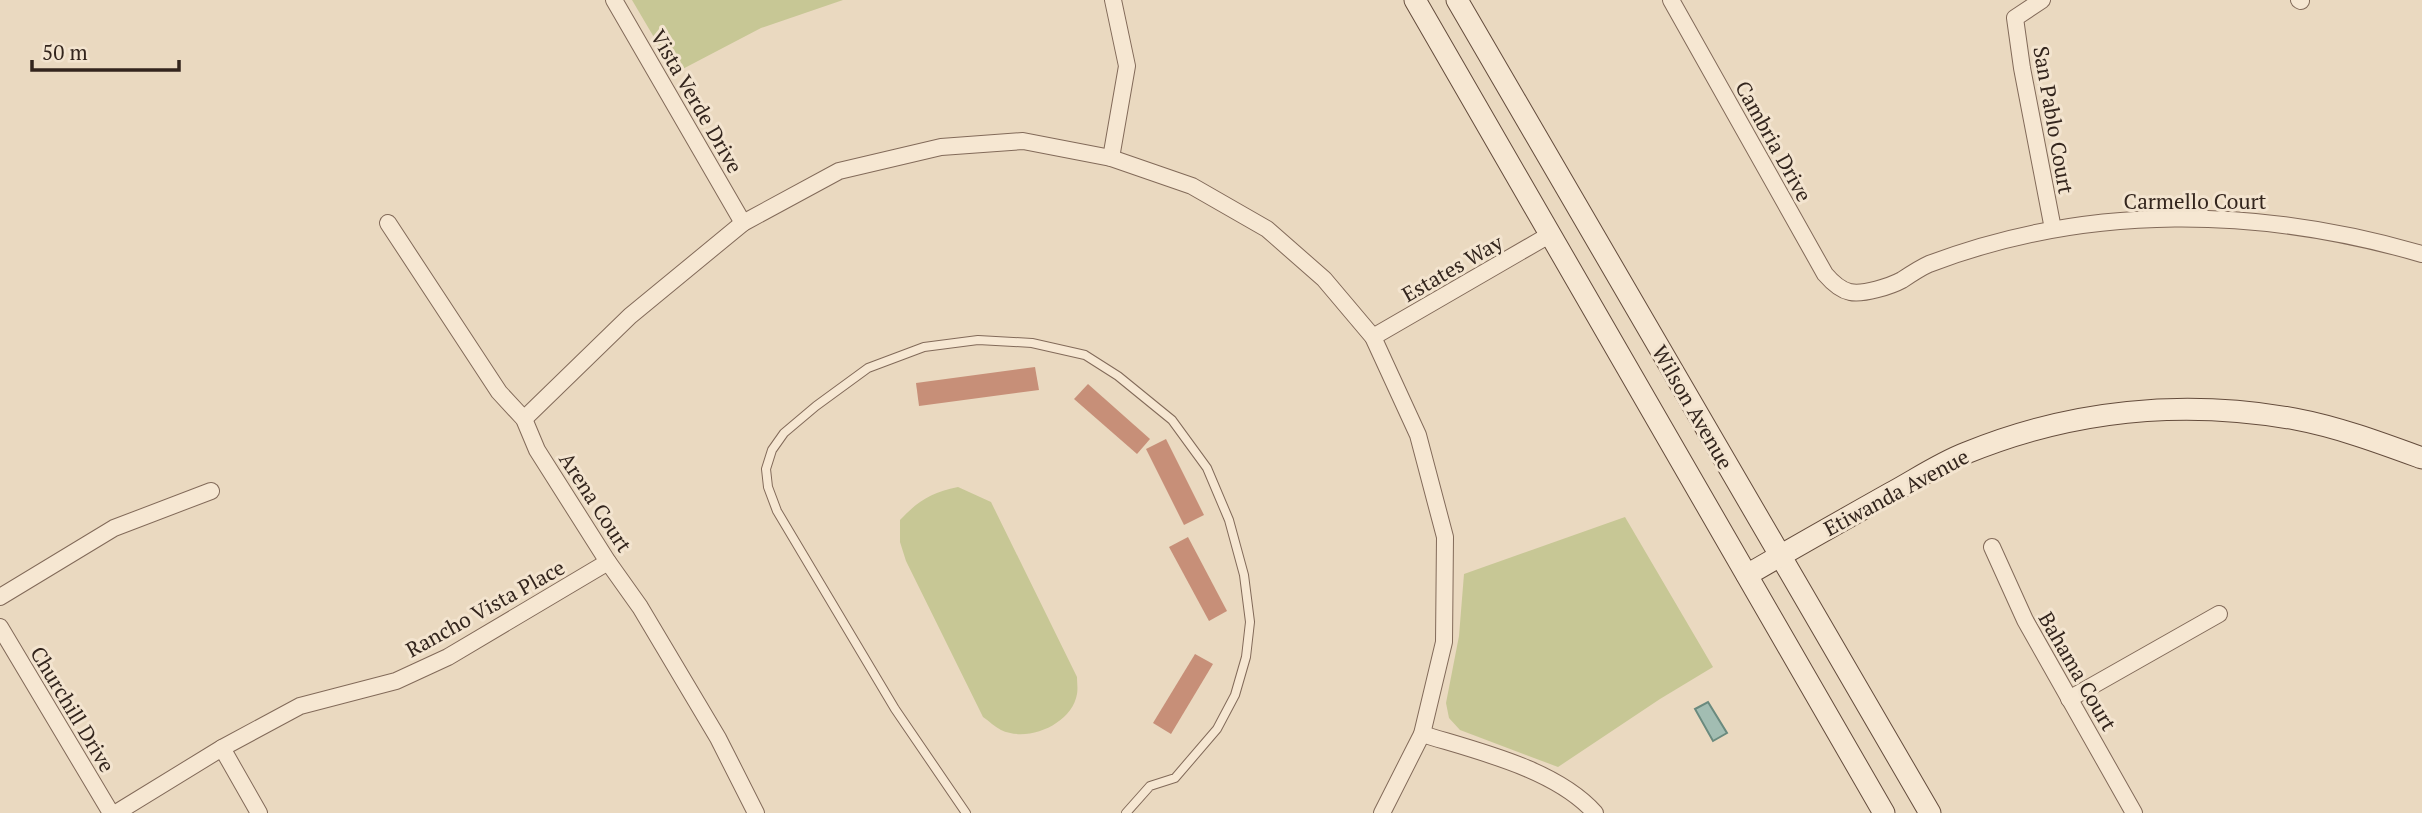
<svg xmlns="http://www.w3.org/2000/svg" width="2422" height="813" font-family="'PT Serif',serif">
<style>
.green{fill:#c7c795}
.water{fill:#a2bdb2;stroke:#6a8a7e;stroke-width:2}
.building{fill:#c78f78}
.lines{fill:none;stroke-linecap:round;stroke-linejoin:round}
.lane-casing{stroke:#826a59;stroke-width:10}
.street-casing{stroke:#826a59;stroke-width:18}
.secondary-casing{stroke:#644c3c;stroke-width:23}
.lane{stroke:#f6e7d2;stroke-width:8}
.street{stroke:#f6e7d2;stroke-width:16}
.secondary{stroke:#f6e7d2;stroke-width:21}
.labels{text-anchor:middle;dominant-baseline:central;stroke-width:6;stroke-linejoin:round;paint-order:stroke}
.street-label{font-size:21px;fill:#33251d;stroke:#f3e4cf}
</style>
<rect width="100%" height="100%" fill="#ead9c0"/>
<g class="green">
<path d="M632 0H843L761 28 675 73Z"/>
<path d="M958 487 991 502 1077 677C1077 682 1078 689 1077 694 1072 724 1028 743 1001 730 995 727 989 721 983 717L906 561 900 542V520C919 500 931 493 958 487Z"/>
<path d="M1625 517 1713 667 1660 699 1558 767 1460 730 1449 718 1446 703 1459 636 1464 574Z"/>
</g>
<path class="water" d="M1708 702 1727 733 1713 741 1695 709Z"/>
<g class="building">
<path d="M1035 367 1039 390 919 406 916 383Z"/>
<path d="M1088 384 1150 439 1137 454 1074 399Z"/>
<path d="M1166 439 1204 515 1184 525 1146 449Z"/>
<path d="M1188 537 1227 611 1209 621 1169 547Z"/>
<path d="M1195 654 1213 664 1171 734 1153 723Z"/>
</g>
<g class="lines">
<defs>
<path id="lane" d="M966 813 895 709 777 511 768 487 766 469 772 450 784 433 816 406 868 368 924 347 978 340 1032 343 1085 355 1118 376 1172 420 1207 468 1229 520 1244 575 1250 622 1246 657 1235 695 1217 729 1175 778 1150 786 1126 813"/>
<g id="street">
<path d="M614 0 743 223"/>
<path d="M1671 0 1825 274C1831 281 1840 290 1850 292 1863 295 1891 286 1902 280 1911 274 1920 268 1929 264 2089 203 2260 207 2422 254"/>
<path d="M2042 0 2015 18 2022 68 2053 229"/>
<path d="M2299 0 2301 1"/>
<path d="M1111 158 1127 66 1113 0"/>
<path d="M388 223 499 392 524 419 537 450 608 562 640 607 718 738 756 813"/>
<path d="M1373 337 1551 234"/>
<path d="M524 419 630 316 743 223 839 171 941 147 1023 141 1111 158 1192 186 1267 229 1324 279 1373 337 1418 435 1445 537 1444 642 1422 734 1382 813"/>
<path d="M1992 547 2025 620 2134 813"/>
<path d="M0 597 114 528 211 491"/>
<path d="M0 627 111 813"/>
<path d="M2069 699 2219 614"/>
<path d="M1422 734C1477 751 1556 769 1595 813"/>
<path d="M222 748 259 813"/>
<path d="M116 813 222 748 300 706 396 681 448 657 608 562"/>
</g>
<g id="secondary">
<path d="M1415 0 1884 813"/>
<path d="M1457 0 1930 813"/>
<path d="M1747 575C1795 547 1843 520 1891 493 1915 480 1940 463 1966 453 2071 410 2183 399 2295 419 2338 427 2381 443 2422 458"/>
</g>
</defs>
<use href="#lane" class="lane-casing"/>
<use href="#street" class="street-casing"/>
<use href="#secondary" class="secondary-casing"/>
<use href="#lane" class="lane"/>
<use href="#street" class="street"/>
<use href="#secondary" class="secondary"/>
</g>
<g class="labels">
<g class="street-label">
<text transform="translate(697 101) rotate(60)">Vista Verde Drive</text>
<text transform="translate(2054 120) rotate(80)">San Pablo Court</text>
<text transform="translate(1774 141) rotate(61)">Cambria Drive</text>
<text x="2195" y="201">Carmello Court</text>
<text transform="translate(1452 268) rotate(-30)">Estates Way</text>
<text transform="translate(1693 407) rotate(60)">Wilson Avenue</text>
<text transform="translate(1896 492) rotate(-28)">Etiwanda Avenue</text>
<text transform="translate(596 502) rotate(57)">Arena Court</text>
<text transform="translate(485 608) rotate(-29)">Rancho Vista Place</text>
<text transform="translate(2078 671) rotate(60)">Bahama Court</text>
<text transform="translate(73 709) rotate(59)">Churchill Drive</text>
</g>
</g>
<path d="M32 60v10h147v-10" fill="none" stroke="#33251d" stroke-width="3.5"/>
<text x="42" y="60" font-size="21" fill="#33251d" stroke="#f3e4cf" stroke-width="5" paint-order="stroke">50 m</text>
</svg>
